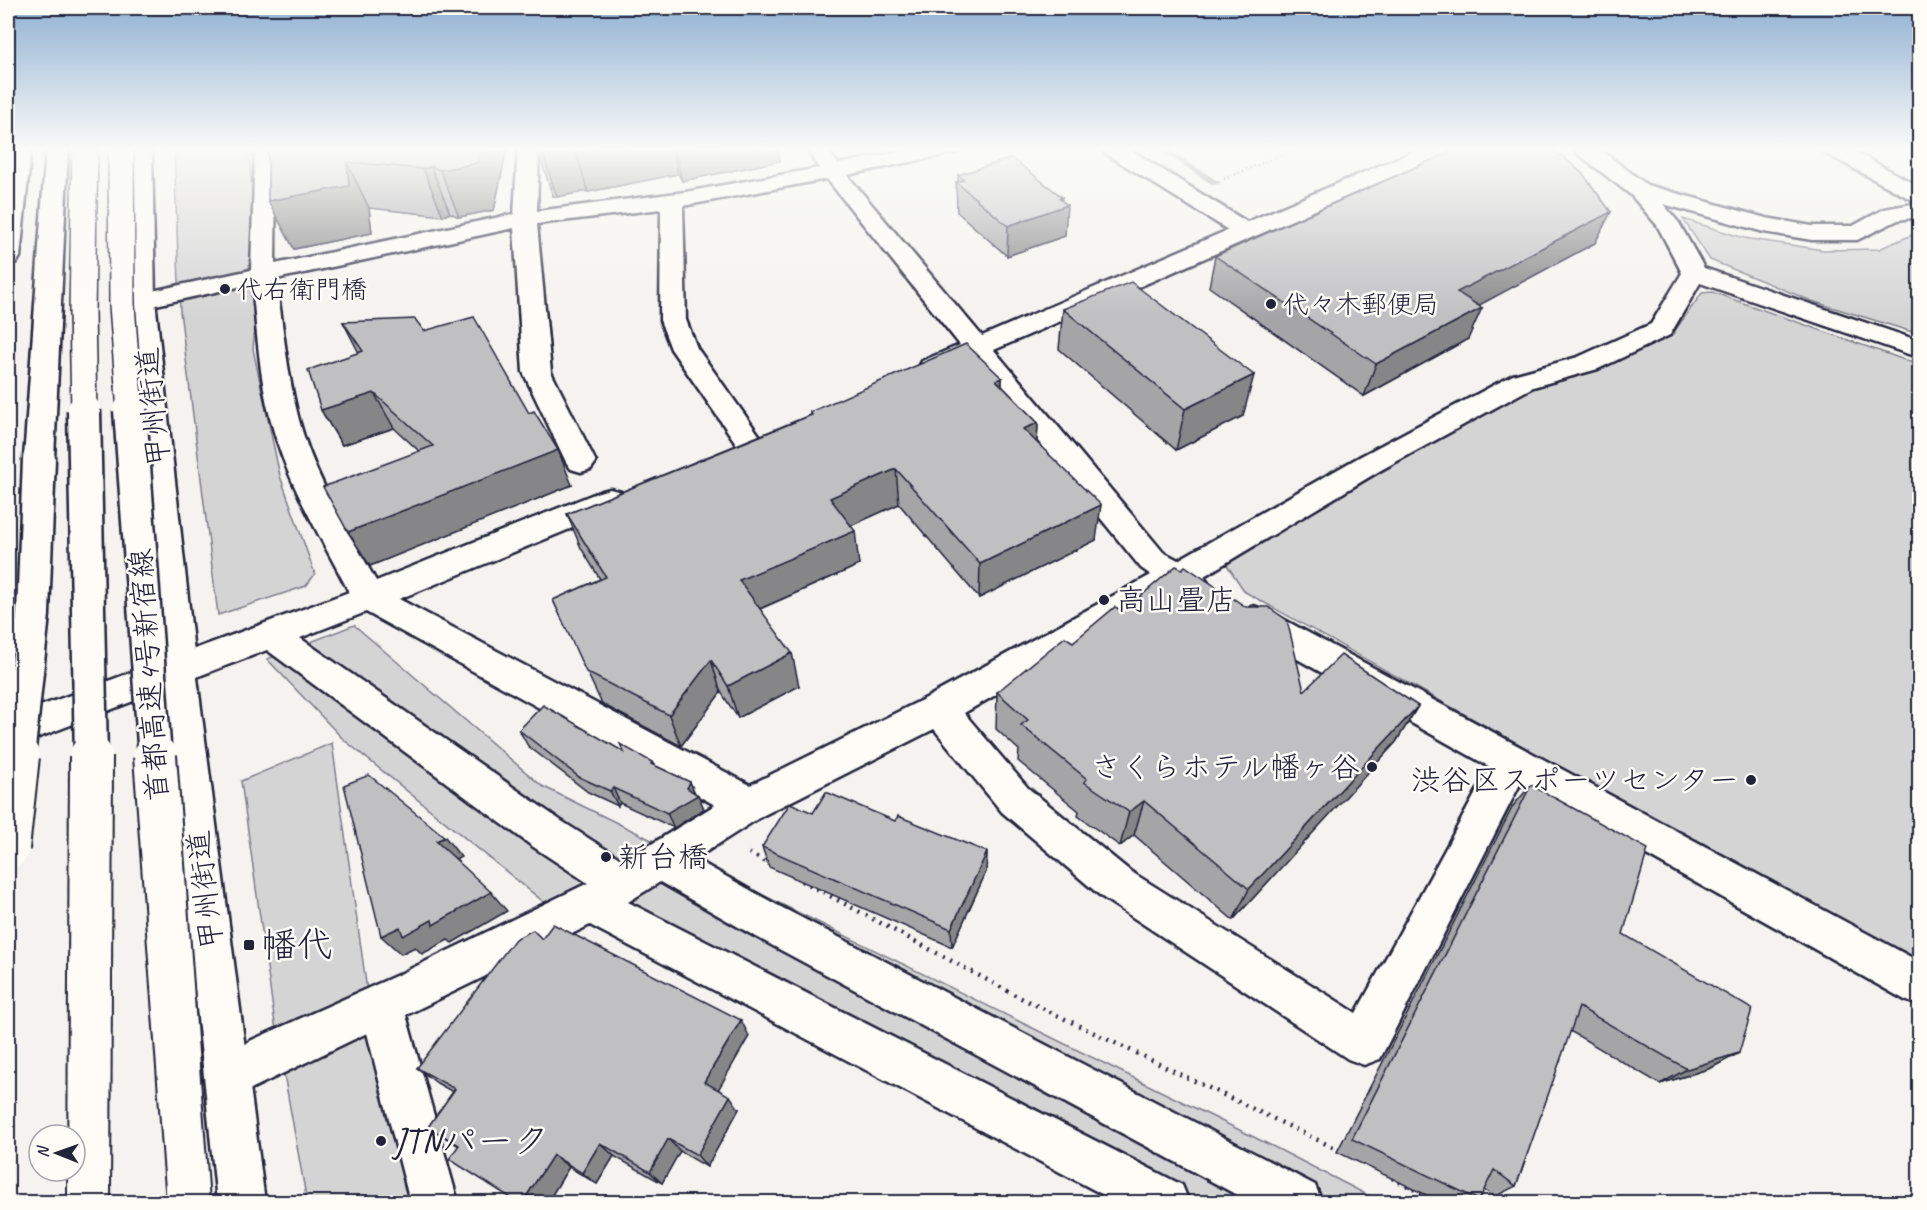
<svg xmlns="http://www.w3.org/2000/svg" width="1927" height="1210" font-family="Caveat,'Klee One',sans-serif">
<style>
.green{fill:#d5d4d5;stroke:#7c7b88;stroke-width:1.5}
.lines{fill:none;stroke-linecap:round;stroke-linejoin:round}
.stream{fill:#757582;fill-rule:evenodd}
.minor-casing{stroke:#22223b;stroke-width:5}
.highway-casing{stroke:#22223b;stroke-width:5}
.path-far1{stroke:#22223b;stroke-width:3;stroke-dasharray:1 3;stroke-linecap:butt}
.path{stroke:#22223b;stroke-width:4.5;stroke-dasharray:2 6;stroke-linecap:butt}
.minor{fill:#fdfcf7;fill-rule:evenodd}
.highway{fill:#fdfcf7;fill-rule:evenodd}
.highway-bridge-far2-casing{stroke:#22223b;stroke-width:28;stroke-linecap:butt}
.highway-bridge-far1-casing{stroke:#22223b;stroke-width:37;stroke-linecap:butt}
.highway-bridge-casing{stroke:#22223b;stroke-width:46;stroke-linecap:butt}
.highway-bridge-far2{stroke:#fdfcf7;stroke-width:25}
.highway-bridge-far1{stroke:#fdfcf7;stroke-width:32}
.highway-bridge{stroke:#fdfcf7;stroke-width:42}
.wall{fill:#a5a4a7;stroke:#22223b;stroke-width:1.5}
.shaded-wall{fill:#868688;stroke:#22223b;stroke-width:1.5}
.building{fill:#c0bfc2;stroke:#22223b;stroke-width:1.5}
.poi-dot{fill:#22223b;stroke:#fdfcf7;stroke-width:2}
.labels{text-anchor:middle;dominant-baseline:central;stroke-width:5;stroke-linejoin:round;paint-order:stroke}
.far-poi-label{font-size:26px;fill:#22223b;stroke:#fdfcf7;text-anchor:start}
.street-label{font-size:30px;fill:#22223b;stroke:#fdfcf7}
.poi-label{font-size:30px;fill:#22223b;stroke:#fdfcf7;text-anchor:start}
.near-poi-label{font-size:36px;fill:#22223b;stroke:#fdfcf7;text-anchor:start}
</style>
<rect width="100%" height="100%" fill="#f4f3ef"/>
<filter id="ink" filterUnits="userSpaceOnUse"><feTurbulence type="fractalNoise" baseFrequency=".0167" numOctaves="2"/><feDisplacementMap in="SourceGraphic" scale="12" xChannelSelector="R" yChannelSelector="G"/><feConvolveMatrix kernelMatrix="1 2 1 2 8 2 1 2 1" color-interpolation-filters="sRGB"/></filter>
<g filter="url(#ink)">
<g class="green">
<path d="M174 148H249L258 289 253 349 280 476 315 574 306 586 218 615 180 311Z"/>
<path d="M1683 219 1744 238 1823 250 1879 249 1919 232V334L1812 301 1710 260Z"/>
<path d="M1712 292 1919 365V967L1245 592 1225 562 1529 387 1596 369 1671 336 1702 293Z"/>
<path d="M354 625 542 786 1278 1149 1381 1202H1197L550 907 343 739 267 659Z"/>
<path d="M332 743 372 1026 409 1202H307L275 1024 241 781Z"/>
</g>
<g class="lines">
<path class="stream" d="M1157 148H1166L1221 183 1213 185Z"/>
<defs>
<path id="minor" d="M255 148H276L275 264 514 214 518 148H539L537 211 685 192 819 168 806 148H826L838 164 918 148H958L956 153 948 154 847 175 982 336 1228 230 1105 153 1103 148H1127L1247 222 1421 148H1448L1446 153 994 350 1163 552 1178 560 1361 456 1513 375 1578 357 1651 324 1682 273 1657 225 1631 195 1577 153 1575 148H1598L1647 185 1766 218 1812 226H1853L1884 209 1918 203 1825 153 1822 148H1848L1920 187V217L1898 220 1857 240H1812L1764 232 1663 204 1679 223 1704 268 1920 341V358L1700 283 1670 335 1598 369 1533 387 1381 470 1204 576 1209 585 1204 594 1193 597 1177 591 964 713 1028 788 1130 871 1356 1013 1490 767 1242 628 1237 619 1242 610 1254 606 1266 610 1920 962V1006L1905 1000 1520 784 1380 1059 1364 1065 1348 1059 1102 897 1002 812 934 729 762 816 695 859 777 905 1315 1185 1322 1202H1250L749 933 660 882 628 902 1182 1185 1189 1202H1117L590 925 406 1015 458 1202H410L367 1033 228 1100 212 1094 206 1078 212 1062 252 1040 400 974 588 883 532 846 267 650 8 749V718L349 592C321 537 286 481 271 421 259 377 257 329 252 284L142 308 133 305 129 300 133 295 251 270ZM827 179 960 345 922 361 919 367 922 373C940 378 956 367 972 360L1141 568 1151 575 926 698 750 785 399 599 621 508 625 500 621 492 610 489 599 492 376 581C348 530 314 477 299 420 287 374 283 326 276 279L514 228 523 372 566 462 571 469 581 472 591 469 596 462 551 372 537 224 661 209 660 320 671 349 740 449 750 452 760 449 764 442 697 348 686 320 683 206ZM366 612 715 805 624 861 560 820 300 638Z"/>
<g id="highway">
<path d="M9 148H31L20 257 17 262 8 264Z"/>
<path d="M46 148H68L54 459 49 466 39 469 29 466 24 459Z"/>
<path d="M131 148H152L155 300 196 670 265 1202H217L162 670 129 300Z"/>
</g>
</defs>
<use href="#minor" class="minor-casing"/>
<use href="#highway" class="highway-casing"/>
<path class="path-far1" d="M1224 179 1297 148"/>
<g class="path">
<path d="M749 853 772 865"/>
<path d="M802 881 1019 997 1343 1152"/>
<path d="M1392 1178 1439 1202"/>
</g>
<use href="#minor" class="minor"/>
<use href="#highway" class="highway"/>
<defs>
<g id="highway-bridge-far2">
<path d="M121 148 122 305 130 412"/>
<path d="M84 412 82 312 85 148"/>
</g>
<g id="highway-bridge-far1">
<path d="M84 410 91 758"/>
<path d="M130 410 155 758"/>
<path d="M18 758 33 614 39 459"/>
</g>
<g id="highway-bridge">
<path d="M155 756 188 1202"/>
<path d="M8 848 18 756"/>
<path d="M89 1202 91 756"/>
</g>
</defs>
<use href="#highway-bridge-far2" class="highway-bridge-far2-casing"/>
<use href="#highway-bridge-far1" class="highway-bridge-far1-casing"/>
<use href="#highway-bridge" class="highway-bridge-casing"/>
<use href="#highway-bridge-far2" class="highway-bridge-far2"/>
<use href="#highway-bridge-far1" class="highway-bridge-far1"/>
<use href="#highway-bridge" class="highway-bridge"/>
</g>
<g class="wall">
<path d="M268 148H507L494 210 459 217 450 213 443 216 369 208 372 233 294 249Z"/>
<path d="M537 148H778L780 161 682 181 678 174 588 192V191L557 197 553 196Z"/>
<path d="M958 175 1062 201 1065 236 1007 256 957 212 956 182H958Z"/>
<path d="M1611 212 1595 243 1478 305 1468 339 1364 396 1209 287 1215 256Z"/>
<path d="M1063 309 1243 416 1176 450 1059 349Z"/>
<path d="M343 322 424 331 572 485 370 566 419 451 394 428 342 445 321 410 359 353Z"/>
<path d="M1002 378V386L1038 423 1037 443 1096 540 979 598 899 504 850 526 859 565 760 609 799 686 738 718 721 692 681 746 602 704 553 600 600 579 581 548 567 514 810 415V412Z"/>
<path d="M1123 611 1304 691 1418 706 1396 742 1233 920 1134 835 1120 846 1078 816 1079 811 1018 761 1019 750 996 729 997 692 1073 642Z"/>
<path d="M519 730 624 752 652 762 654 765 690 782 695 793 698 795 704 809 674 828 620 803 618 806 588 792 528 746Z"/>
<path d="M1531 785 1623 934 1739 1053 1711 1068 1660 1084 1570 1031 1516 1186 1494 1197 1484 1190 1479 1200 1474 1203H1443L1337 1152 1513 806Z"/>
<path d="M813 813 895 821 987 852 986 872 952 947 769 867 762 847Z"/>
<path d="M542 939 749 1036 718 1089 739 1109 707 1167 680 1151 662 1183 614 1156 597 1184 569 1167 547 1203H519L459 1146 428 1127 453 1092 437 1083 417 1068Z"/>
</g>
<g class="shaded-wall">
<path d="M480 148H507L494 210 459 217 440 170Z"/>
<path d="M564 148H575L588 191 557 197 542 152Z"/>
<path d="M575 148H672L678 174 588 192Z"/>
<path d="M674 148H778L780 161 682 181Z"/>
<path d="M347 162 369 208 372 233 294 249 268 201Z"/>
<path d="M431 166 450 213 443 216 423 169Z"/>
<path d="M1062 197 1061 207 1067 205 1065 236 1007 256 1008 226Z"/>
<path d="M1611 212 1595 243 1444 324 1457 292Z"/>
<path d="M1482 308 1468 339 1364 396 1376 364Z"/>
<path d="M1254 375 1243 416 1176 450 1185 409Z"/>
<path d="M1002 378 1001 412 996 380Z"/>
<path d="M374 393 394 428 342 445 321 410Z"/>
<path d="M1038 423 1036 457 1023 429Z"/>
<path d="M558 450 572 485 370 566 348 532Z"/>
<path d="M896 469 899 504 835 533 830 498Z"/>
<path d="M1101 505 1096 540 979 598 980 564Z"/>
<path d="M855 531 859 565 748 614 739 580Z"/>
<path d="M792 653 799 686 738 718 728 686Z"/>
<path d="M711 660 721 692 681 746 669 715Z"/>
<path d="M1418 706 1396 742 1233 920 1249 889Z"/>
<path d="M690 782 696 796 698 795 704 809 674 828 667 813Z"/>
<path d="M613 788 620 803 618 806 610 791Z"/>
<path d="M1144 801 1134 835 1120 846 1129 812Z"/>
<path d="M445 837 461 857 453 861 436 841Z"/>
<path d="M987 852 986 872 952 947 951 929Z"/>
<path d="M491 892 507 911 452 943 448 940 422 954 415 947 401 954 381 936 400 927 432 920Z"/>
<path d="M741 1020 749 1036 714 1097 704 1082Z"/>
<path d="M1739 1053 1711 1068 1660 1084 1687 1069Z"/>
<path d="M730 1096 739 1109 707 1167 697 1155Z"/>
<path d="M668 1139 680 1151 662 1183 650 1172Z"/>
<path d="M600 1143 614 1156 597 1184 582 1173Z"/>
<path d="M553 1155 569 1167 547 1203H522Z"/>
</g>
<g class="building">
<path d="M268 148H480L477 163 440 170 431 166 423 169 347 162 349 186 268 201Z"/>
<path d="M537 148H564L542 152 538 151Z"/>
<path d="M1459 148H1546L1562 156 1583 174 1611 212 1457 292 1482 308 1376 364 1215 256Z"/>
<path d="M1012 158 1062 197 1059 198 1067 205 1008 226 956 182 964 180 958 175Z"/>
<path d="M1131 282 1254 375 1185 409 1063 309Z"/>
<path d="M474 317 529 413 534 411 558 450 348 532 323 487 433 446 374 393 321 410 308 370 363 351 343 322 415 319 424 331Z"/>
<path d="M966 344 1002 378 996 380 1038 423 1023 429 1101 505 980 564 896 469 830 498 855 531 739 580 792 653 728 686 711 660 669 715 586 672 553 600 606 577 567 514 812 415 810 412Z"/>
<path d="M1176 566 1182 569 1185 566 1246 607H1268L1287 620 1304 691 1341 655 1418 706 1249 889 1144 801 1129 812 1084 782 1087 779 1021 725 1028 720 997 692 1065 637 1073 642 1115 607 1123 611Z"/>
<path d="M543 705 624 752 620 744 652 762 651 764 690 782 687 788 698 795 667 813 613 788 610 791 579 777 519 730Z"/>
<path d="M369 775 445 837 436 841 491 892 433 925 432 920 403 936 400 927 381 936 344 785Z"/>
<path d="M1531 785 1648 849 1623 934 1752 1009 1739 1053 1687 1069 1579 1007 1516 1186 1494 1170 1479 1200 1352 1139Z"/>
<path d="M826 792 895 821 898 816 987 852 951 929 762 847 790 803 813 813Z"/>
<path d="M553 924 741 1020 704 1082 730 1096 697 1155 668 1139 650 1172 600 1143 582 1173 553 1155 522 1203H519L449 1159 459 1145 428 1127 455 1089 417 1068 515 939 533 930 542 939Z"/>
</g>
</g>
<linearGradient id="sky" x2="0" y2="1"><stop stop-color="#90b1d2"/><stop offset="0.47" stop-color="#fafaf8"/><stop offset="1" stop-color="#fafaf8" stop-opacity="0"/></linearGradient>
<rect width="1927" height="317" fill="url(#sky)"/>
<g class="poi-dot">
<circle cx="225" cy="289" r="6"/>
<circle cx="1271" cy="304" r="6"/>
<circle cx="1104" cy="600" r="6"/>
<circle cx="1372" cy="767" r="6"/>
<circle cx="1751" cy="780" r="6"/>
<circle cx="606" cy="857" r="6"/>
<rect x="243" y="939" width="12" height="12" rx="3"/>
<circle cx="381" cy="1141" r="6"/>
</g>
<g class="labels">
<g class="far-poi-label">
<text x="237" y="289">代右衛門橋</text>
<text x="1283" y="304">代々木郵便局</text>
</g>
<g class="street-label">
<text transform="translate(153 407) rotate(-96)">甲州街道</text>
<text transform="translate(149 675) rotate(-94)">首都高速4号新宿線</text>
<text transform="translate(205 890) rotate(-97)">甲州街道</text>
</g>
<g class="poi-label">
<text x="1116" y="600">高山畳店</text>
<text x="1360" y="767" text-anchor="end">さくらホテル幡ヶ谷</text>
<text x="1739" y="780" text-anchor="end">渋谷区スポーツセンター</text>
<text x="618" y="857">新台橋</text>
</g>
<g class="near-poi-label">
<text x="261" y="945">幡代</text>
<text x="393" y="1141">JTNパーク</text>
</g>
</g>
<rect width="1927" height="1210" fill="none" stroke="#fdfcf7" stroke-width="30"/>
<rect x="15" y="15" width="1897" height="1180" fill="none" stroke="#22223b" stroke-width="2" filter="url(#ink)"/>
<g transform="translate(57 1153) rotate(271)"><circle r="28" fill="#fdfcf7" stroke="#a5a5ac" stroke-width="1.5"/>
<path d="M0-4.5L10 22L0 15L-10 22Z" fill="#22223b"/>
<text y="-9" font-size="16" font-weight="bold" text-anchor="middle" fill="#22223b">N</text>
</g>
</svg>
